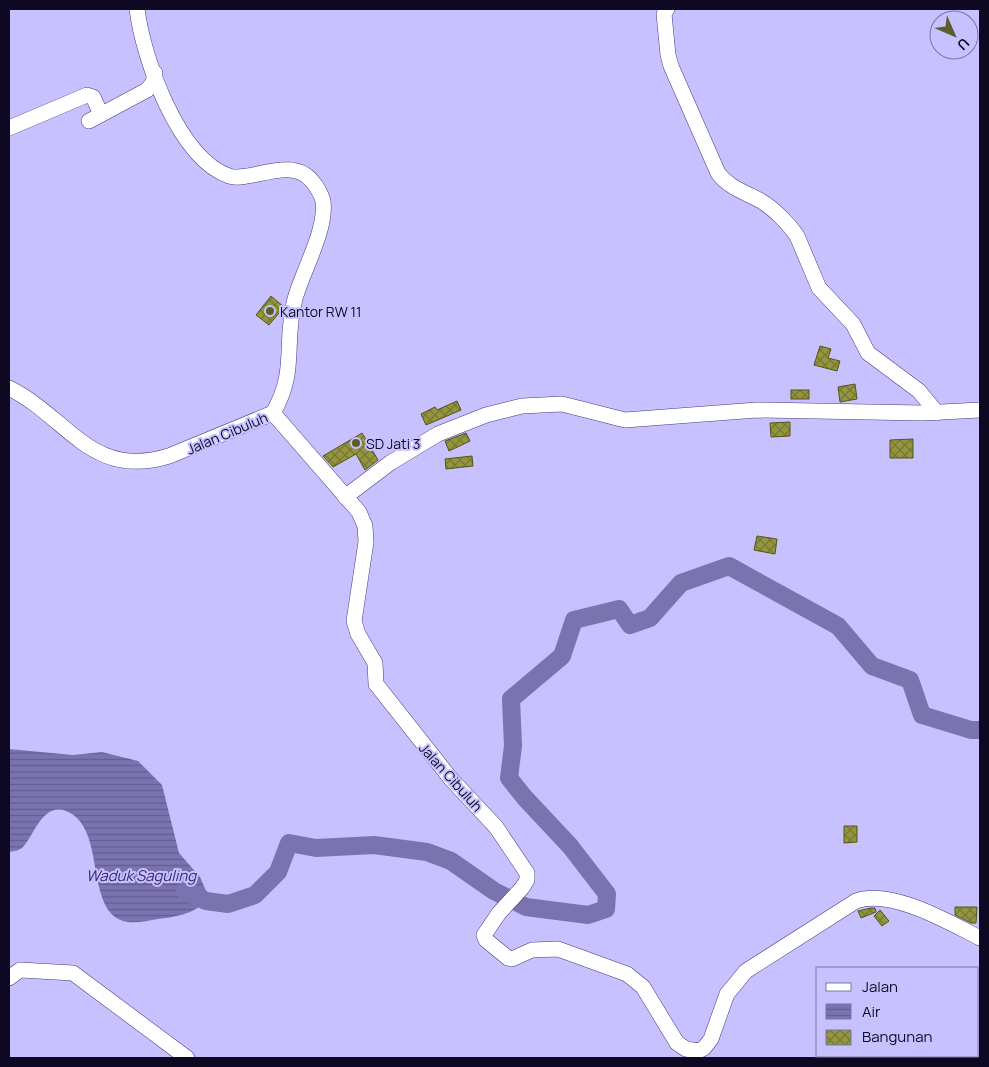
<svg xmlns="http://www.w3.org/2000/svg" width="989" height="1067" font-family="Manrope,sans-serif">
<style>
.water{fill:url(#water-rules)}
.lines{fill:none;stroke-linecap:round;stroke-linejoin:round}
.river{stroke:#7b73b0;stroke-width:18}
.building{fill:url(#building-cross-hatch);stroke:#565511}
.minor-casing{stroke:#473a7d;stroke-width:16}
.minor{stroke:#fff;stroke-width:15}
.poi-dot{fill:#5c5d2a;stroke:#c7c1ff;stroke-width:2}
.labels{text-anchor:middle;dominant-baseline:central;stroke-width:4;stroke-linejoin:round;paint-order:stroke}
.poi-label{font-size:14px;fill:#0e0823;stroke:#c7c1ff;text-anchor:start}
.street-label{font-size:14px;fill:#0e0823;stroke:#c7c1ff}
.water-label{font-size:15px;font-style:italic;fill:#382671;stroke:#c7c1ff}
</style>
<defs>
<pattern id="water-rules" width="6" height="5" patternUnits="userSpaceOnUse" patternTransform="scale(1.25)"><rect width="6" height="5" fill="#7b73b0"/><path d="M0 2.5h6" fill="none" stroke="#635c8f"/></pattern>
<pattern id="building-cross-hatch" width="8" height="8" patternUnits="userSpaceOnUse" patternTransform="scale(1.25)"><rect width="8" height="8" fill="#94953f"/><path d="M0 0l8 8M0 8l8-8" fill="none" stroke="#777834"/></pattern>
</defs>
<rect width="100%" height="100%" fill="#c7c1ff"/>
<path class="water" d="M9 749 73 755 102 752 138 761 162 785 179 853 200 877 207 893 206 901C194 914 175 917 158 919 147 921 134 924 123 921 84 908 107 827 66 811 43 802 34 835 23 847 19 851 14 851 9 852Z"/>
<g class="lines">
<path class="river" d="M185 891 206 901 228 904 255 895 278 872 289 843 316 848 374 845 427 852 451 861 494 891 526 907 588 915 606 909 607 894 570 846 525 798 509 778 513 746 511 699 562 656 574 620 619 609 630 625 650 618 681 583 729 566 838 626 872 666 910 680 922 715 971 730H980"/>
</g>
<g class="building">
<path d="M271 296 284 307 269 325 256 315Z"/>
<path d="M820 346 831 349 828 358 840 361 837 371 814 365Z"/>
<path d="M855 384 857 399 840 402 838 387Z"/>
<rect x="791" y="390" width="18" height="9"/>
<path d="M457 401 461 410 426 425 421 414 435 407 437 410Z"/>
<path d="M790 422V436L771 437 770 423Z"/>
<path d="M362 433 378 460 365 470 356 454 333 467 323 456Z"/>
<path d="M466 433 470 441 449 451 445 441Z"/>
<path d="M913 439V458H890V440Z"/>
<path d="M472 456 473 466 446 469 445 459Z"/>
<path d="M757 536 777 539 775 554 754 550Z"/>
<path d="M844 826H857V842L844 843Z"/>
<path d="M955 907H977L976 923H971L955 915Z"/>
<path d="M871 908H875L876 912 861 918 858 911Z"/>
<path d="M880 910 889 921 882 926 874 916Z"/>
</g>
<g class="lines">
<defs>
<g id="minor">
<path d="M137 9C143 58 178 158 229 176 250 183 291 155 312 181 317 187 321 194 323 201 327 230 302 272 295 299 283 343 298 370 273 413"/>
<path d="M667 9 664 14 668 55 671 66 718 173C729 188 745 192 761 201 773 208 789 224 797 236L819 288 853 324 868 353 919 391 937 413"/>
<path d="M89 121 147 90 153 83 155 73"/>
<path d="M9 128 87 95 93 97 101 114"/>
<path d="M9 388C69 418 91 480 169 456L273 413"/>
<path d="M273 413 359 512 365 526 366 542 354 621 358 634 375 663 376 684 451 779 496 827 527 873V880L522 888 499 913 484 935 486 940 508 958 512 959 532 950 558 949 627 974 643 987 677 1043 686 1049 698 1051 704 1048 711 1039 727 994 746 971 856 901C891 888 950 923 980 938"/>
<path d="M345 497 390 463 438 434 486 415 522 406 562 404 625 420 757 410 922 413 980 410"/>
<path d="M9 978 20 970 73 973 187 1058"/>
</g>
</defs>
<use href="#minor" class="minor-casing"/>
<use href="#minor" class="minor"/>
</g>
<g class="poi-dot">
<circle cx="270" cy="311" r="5"/>
<circle cx="356" cy="443" r="5"/>
</g>
<g class="labels">
<g class="poi-label">
<text x="280" y="311">Kantor RW 11</text>
<text x="366" y="443">SD Jati 3</text>
</g>
<g class="street-label">
<text transform="translate(227 433) rotate(-23)">Jalan Cibuluh</text>
<text transform="translate(451 777) rotate(48)">Jalan Cibuluh</text>
</g>
<g class="water-label">
<text x="141" y="875">Waduk Saguling</text>
</g>
</g>
<rect width="989" height="1067" fill="none" stroke="#0e0823" stroke-width="20"/>
<rect x="816" y="967" width="162" height="90" fill="#c7c1ff" stroke="#7d77a7"/>
<rect x="826" y="983" width="25" height="8" fill="#ffffff" stroke="#7d77a7"/>
<text x="862" y="992" font-size="15" fill="#0e0823">Jalan</text>
<rect x="826" y="1004" width="25" height="15" fill="url(#water-rules)" stroke="#7d77a7"/>
<text x="862" y="1017" font-size="15" fill="#0e0823">Air</text>
<rect x="826" y="1030" width="25" height="15" fill="url(#building-cross-hatch)" stroke="#7d77a7"/>
<text x="862" y="1042" font-size="15" fill="#0e0823">Bangunan</text>
<g transform="translate(954 35) rotate(135)"><circle r="24" fill="#c7c1ff" stroke="#7d77a7"/>
<path d="M0-4L9 19L0 12L-9 19Z" fill="#5c5d2a"/>
<text y="-8" font-size="14" font-weight="bold" text-anchor="middle" fill="#0e0823">U</text>
</g>
</svg>
